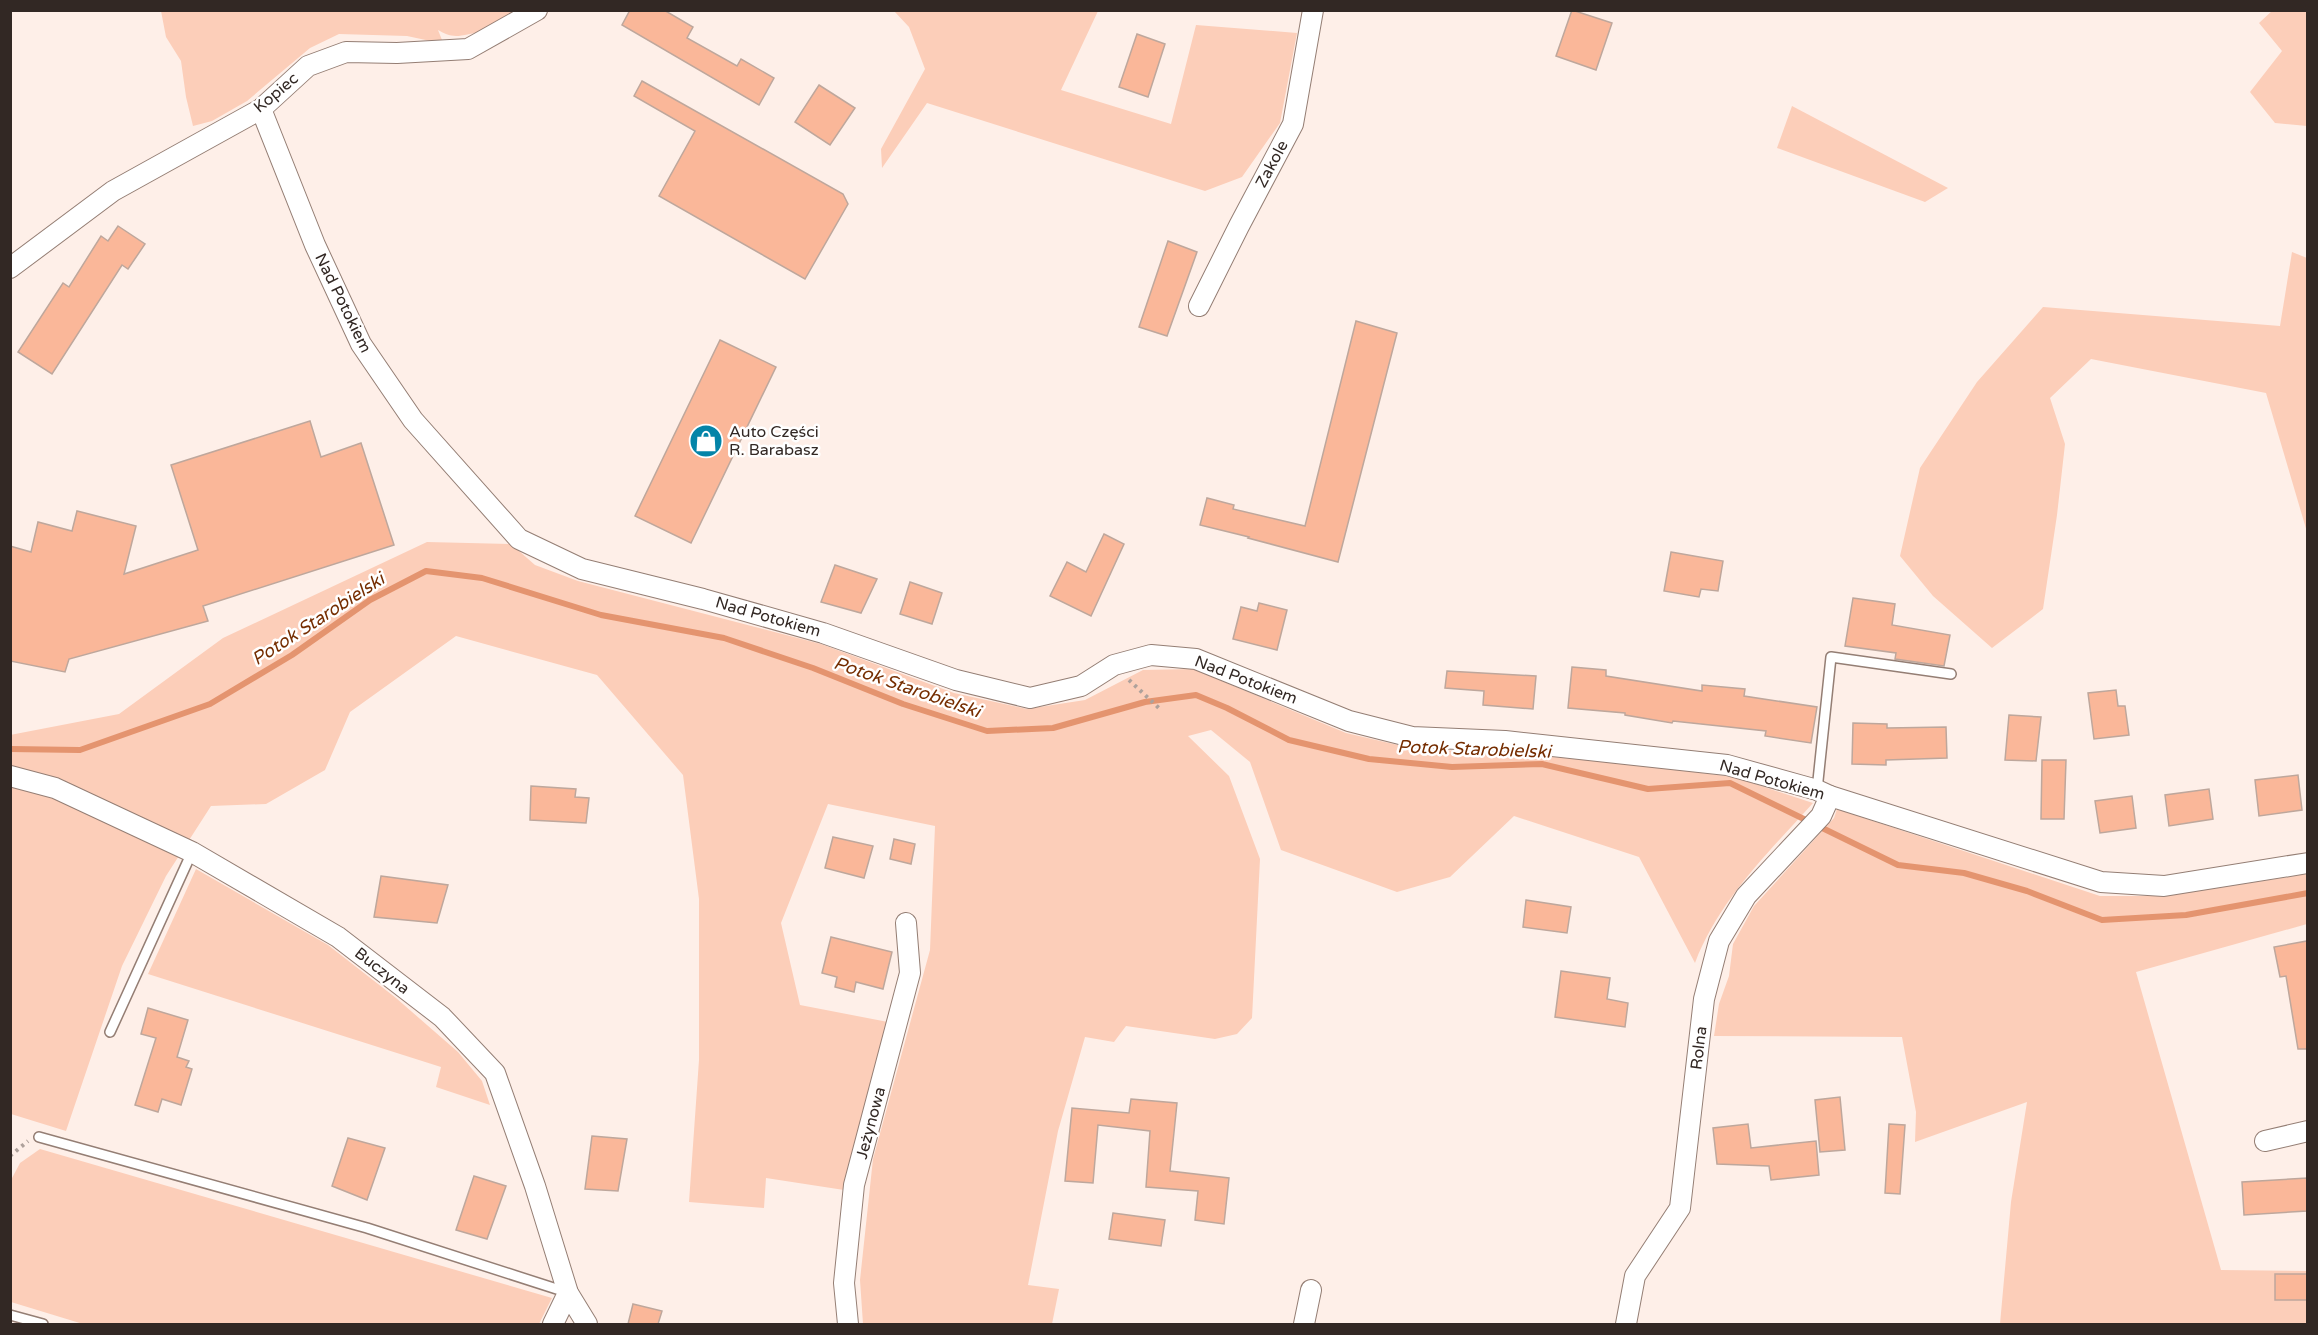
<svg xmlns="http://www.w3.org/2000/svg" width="2318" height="1335" font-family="'Varela Round',sans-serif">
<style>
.green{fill:#fcceb9}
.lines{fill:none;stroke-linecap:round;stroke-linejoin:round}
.stream{stroke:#e4946f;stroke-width:6}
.building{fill:#fab799;stroke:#bea79c;stroke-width:1.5}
.service-casing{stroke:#947e74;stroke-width:12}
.minor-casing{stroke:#947e74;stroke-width:22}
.path{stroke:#aea19b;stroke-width:4;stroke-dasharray:3 4.5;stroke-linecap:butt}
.service{stroke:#fff;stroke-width:9}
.minor{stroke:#fff;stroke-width:20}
.labels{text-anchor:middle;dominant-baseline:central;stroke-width:5;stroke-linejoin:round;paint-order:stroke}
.street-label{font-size:16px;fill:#322824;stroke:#fff}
.poi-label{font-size:16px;fill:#322824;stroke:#fff;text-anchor:start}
.water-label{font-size:18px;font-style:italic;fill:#752d00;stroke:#fff}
</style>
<rect width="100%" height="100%" fill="#feefe8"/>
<g class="green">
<path d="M2273 10 2307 11V126L2275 123 2250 92 2282 51 2259 23Z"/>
<path d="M161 11H513C507 24 471 36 456 36 450 36 443 33 438 30L442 40 435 42 407 36 339 34 310 48 247 101 212 121 193 126 186 97 181 61 166 37Z"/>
<path d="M894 11H1098L1061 90 1171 124 1196 25 1297 33 1280 123 1242 177 1205 191 927 103 882 168 881 149 925 69 909 27Z"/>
<path d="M1792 106 1948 188 1925 202 1777 148Z"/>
<path d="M2292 252 2307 258V532L2266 393 2091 359 2050 398 2065 444 2057 515 2043 609 1992 648 1933 596 1900 556 1920 468 1977 382 2043 307 2280 326Z"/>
<path d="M427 542 511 544 535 565 578 581 821 644 954 693 1027 709 1085 700 1143 670 1193 669 1346 733 1415 749 1507 753 1622 763 1734 777 1813 803C1768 853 1719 900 1695 963L1639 857 1514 816 1450 877 1397 892 1281 850 1250 762 1211 730 1188 736 1229 776 1260 859 1252 1018 1237 1034 1215 1039 1126 1026 1114 1042 1085 1037 1058 1131 1028 1285 1059 1289 1052 1324H863L860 1280 873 1159 930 950 935 826 828 804 781 923 800 1005 888 1022 844 1190 766 1178 764 1208 689 1202 699 1060V899L683 775 597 675 456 636 350 712 325 770 266 804 211 806 166 876 122 966 66 1131 11 1114 10 735 119 714 223 638Z"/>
<path d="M1837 809 2100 896H2166L2307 874V924L2136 972 2221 1270 2307 1271V1324H2000L2011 1202 2027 1102 1915 1142 1916 1112 1902 1037 1714 1036 1719 1004 1729 976 1733 944 1754 906 1834 818Z"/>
<path d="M196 869 328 945 396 998 458 1052 482 1081 490 1105 436 1087 441 1067 148 974Z"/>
<path d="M40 1149 552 1298 539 1324H83L11 1302V1180L20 1163Z"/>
</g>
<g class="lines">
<path class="stream" d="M10 749 80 750 210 704 292 655 370 600 426 571 482 578 601 615 724 638 813 668 903 704 987 731 1053 728 1145 702 1196 695 1227 708 1289 740 1369 759 1452 767 1542 764 1648 789 1730 783 1898 865 1964 873 2027 891 2102 920 2186 915 2308 893"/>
</g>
<g class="building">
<path d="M630 10H664L693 27 687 38 737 66 741 59 774 78 759 105 622 25Z"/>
<path d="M1572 10 1612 23 1596 70 1556 56Z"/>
<path d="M1137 34 1165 44 1148 97 1119 87Z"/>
<path d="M642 81 843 194 848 204 805 279 659 196 695 131 634 96Z"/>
<path d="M819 85 855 108 830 145 795 122Z"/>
<path d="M118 226 145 244 128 269 122 265 52 374 18 352 63 283 69 287 101 236 108 241Z"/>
<path d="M1168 241 1197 252 1167 336 1139 327Z"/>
<path d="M1356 321 1397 333 1338 562 1248 538 1249 537 1200 525 1207 498 1234 505 1233 509 1305 526Z"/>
<path d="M720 340 776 367 691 543 635 516Z"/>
<path d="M310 421 321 457 361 443 394 545 203 606 208 621 69 659 65 672 10 661V546L31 552 38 522 72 531 77 511 136 526 124 574 198 550 171 465Z"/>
<path d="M1104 534 1124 544 1091 616 1050 596 1067 562 1086 572Z"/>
<path d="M1671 552 1723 561 1718 591 1701 589 1699 597 1664 591Z"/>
<path d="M835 565 877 579 861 613 821 602Z"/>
<path d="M910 582 942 593 932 624 900 614Z"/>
<path d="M1853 598 1895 604 1892 625 1950 635 1944 666 1895 659 1896 653 1845 646Z"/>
<path d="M1259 603 1287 610 1277 650 1233 639 1241 607 1257 611Z"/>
<path d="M1572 667 1606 670V676L1702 691V685L1745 689 1744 696 1817 707 1811 743 1765 736 1766 731 1673 721 1672 723 1625 715V713L1568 708Z"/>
<path d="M1447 671 1536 676 1533 709 1483 705 1484 691 1445 688Z"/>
<path d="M2116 690 2118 706H2125L2129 735 2094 739 2088 693Z"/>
<path d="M2009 715 2041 717 2036 761 2005 760Z"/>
<path d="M1853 723 1887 724V728L1946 727 1947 758 1886 760V765L1852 764Z"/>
<path d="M2042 760H2066L2064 819H2041Z"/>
<path d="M2298 775 2302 810 2259 816 2255 780Z"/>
<path d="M531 786 576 789 575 797 589 798 586 823 530 820Z"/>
<path d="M2209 789 2213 819 2169 826 2165 795Z"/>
<path d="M2132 796 2136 828 2100 833 2095 801Z"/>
<path d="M833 837 873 846 864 878 825 868Z"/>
<path d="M894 839 915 844 911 864 890 859Z"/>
<path d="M381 876 448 885 437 923 374 917Z"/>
<path d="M1526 900 1571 907 1567 933 1523 927Z"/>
<path d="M831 937 892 952 883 989 856 982 854 992 835 987 837 977 822 973Z"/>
<path d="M2307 941V1049H2298L2286 976 2280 977 2274 947Z"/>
<path d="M1561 971 1610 978 1607 999 1628 1003 1625 1027 1555 1017Z"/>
<path d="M148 1008 188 1020 177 1057 189 1061 186 1067 192 1069 181 1105 162 1099 158 1112 135 1105 156 1038 141 1034Z"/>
<path d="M1840 1097 1845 1150 1820 1152 1815 1100Z"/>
<path d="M1131 1099 1177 1103 1170 1171 1229 1178 1224 1224 1195 1220 1198 1191 1146 1187 1150 1131 1098 1125 1093 1183 1065 1181 1072 1108 1129 1113Z"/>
<path d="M1748 1124 1751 1148 1816 1141 1819 1175 1771 1180 1769 1166 1717 1164 1713 1128Z"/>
<path d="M1889 1124 1905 1125 1900 1194 1885 1193Z"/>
<path d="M592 1136 627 1139 618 1191 585 1189Z"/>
<path d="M348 1138 385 1148 367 1200 332 1186Z"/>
<path d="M474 1176 506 1186 487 1239 456 1230Z"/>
<path d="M2307 1178V1211L2244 1215 2242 1182Z"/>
<path d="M1113 1213 1165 1220 1161 1246 1109 1239Z"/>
<rect x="2275" y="1274" width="32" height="26"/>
<path d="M633 1304 662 1311 658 1324H628Z"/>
</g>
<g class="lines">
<defs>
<g id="service">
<path d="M1817 790 1831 657 1951 674"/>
<path d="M110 1032 192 852"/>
<path d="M39 1137 367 1228 566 1292"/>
<path d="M10 1315 43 1324"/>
</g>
<g id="minor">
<path d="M261 109 315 245 361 344 413 420 519 539 582 569 703 599 823 633 956 680 1030 698 1081 686 1114 665 1151 655 1196 659 1349 721 1412 737 1505 741 1727 765 1817 790 1830 796 2101 882 2164 886 2308 863"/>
<path d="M10 268 113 191 261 109 308 66 346 52 397 53 468 49 537 10"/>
<path d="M1199 306 1239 226 1293 124 1313 10"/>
<path d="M10 776 55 788 192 852 338 937 442 1017 495 1073 535 1186 568 1293 587 1324"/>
<path d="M2265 1141 2308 1131"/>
<path d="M553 1324 568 1293"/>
<path d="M848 1324 844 1283 854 1185 910 973 906 923"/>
<path d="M1304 1324 1311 1290"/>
<path d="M1626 1324 1635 1276 1680 1208 1704 999 1719 941 1746 896 1821 816 1830 796"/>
</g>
</defs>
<use href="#service" class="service-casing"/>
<use href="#minor" class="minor-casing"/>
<g class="path">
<path d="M1129 680 1160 709"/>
<path d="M10 1156 28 1141"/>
</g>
<use href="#service" class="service"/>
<use href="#minor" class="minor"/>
</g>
<defs>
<symbol id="shop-disc" viewBox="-11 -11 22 22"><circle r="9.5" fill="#0484a8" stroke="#fff"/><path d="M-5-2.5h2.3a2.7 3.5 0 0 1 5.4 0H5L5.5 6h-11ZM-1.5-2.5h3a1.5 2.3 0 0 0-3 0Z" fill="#fff"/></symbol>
</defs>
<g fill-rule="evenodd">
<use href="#shop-disc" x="687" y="422" width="38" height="38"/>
</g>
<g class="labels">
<g class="street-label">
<text transform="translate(276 93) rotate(-40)">Kopiec</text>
<text transform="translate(1272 164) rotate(-62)">Zakole</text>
<text transform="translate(343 303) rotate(64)">Nad Potokiem</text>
<text transform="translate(768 617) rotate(16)">Nad Potokiem</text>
<text transform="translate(1246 680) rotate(21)">Nad Potokiem</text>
<text transform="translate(1772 780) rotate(16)">Nad Potokiem</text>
<text transform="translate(382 971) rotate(38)">Buczyna</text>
<text transform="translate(1699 1048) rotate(-83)">Rolna</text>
<text transform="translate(871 1123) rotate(-75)">Jeżynowa</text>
</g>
<g class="poi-label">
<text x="729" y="432">Auto Części<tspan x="729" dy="18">R. Barabasz</tspan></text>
</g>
<g class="water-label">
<text transform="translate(318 619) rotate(-33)">Potok Starobielski</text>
<text transform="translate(907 687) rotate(19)">Potok Starobielski</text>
<text transform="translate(1474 749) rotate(2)">Potok Starobielski</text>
</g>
</g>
<rect width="2318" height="1335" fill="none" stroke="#322824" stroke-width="24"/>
</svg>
